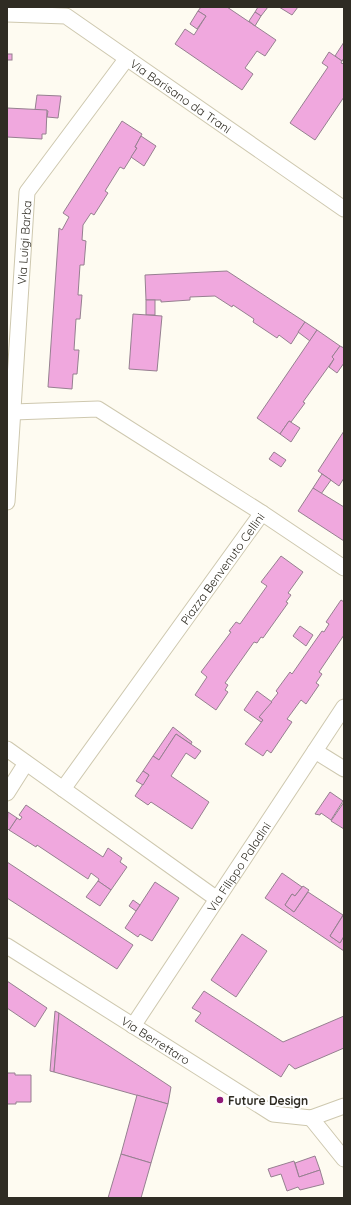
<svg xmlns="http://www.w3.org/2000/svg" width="351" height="1205" font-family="Quicksand,sans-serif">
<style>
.building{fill:#f0a8de;stroke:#968090}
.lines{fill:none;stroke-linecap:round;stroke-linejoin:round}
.minor-casing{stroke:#cec8af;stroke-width:17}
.minor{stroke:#fff;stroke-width:15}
.poi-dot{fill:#901876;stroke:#fff;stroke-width:1.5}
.labels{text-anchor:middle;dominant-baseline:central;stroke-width:4;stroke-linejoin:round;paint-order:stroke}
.street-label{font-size:12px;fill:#2f2c23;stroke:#fff}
.poi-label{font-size:12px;font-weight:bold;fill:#2f2c23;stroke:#fff;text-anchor:start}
</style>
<rect width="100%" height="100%" fill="#fefbf1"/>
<g class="building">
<path d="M201 7H227L276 40 265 56 257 51 245 68 253 74 242 90 175 44 185 29 194 35 206 16 198 11Z"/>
<path d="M258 7H268L261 16 255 12Z"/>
<path d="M279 7H298L292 15Z"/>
<path d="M198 11 206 16 197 29 190 24Z"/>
<path d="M255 12 261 16 255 26 249 21Z"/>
<path d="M344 42V58L342 61 335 56Z"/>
<path d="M329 52 342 61 341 63 344 64V97L315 140 290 123 328 67 322 63Z"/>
<rect x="7" y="54" width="5" height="6"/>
<path d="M37 95 61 96 58 118 47 117 48 111 35 110Z"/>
<path d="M7 108 47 110 46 134H42V139L7 137Z"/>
<path d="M122 121 142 134 135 147 137 148 124 169 120 167 105 191 108 193 94 215 91 213 83 225 82 240 86 241 84 265H80L78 295H82L80 319H76L74 350H79L77 374H73L72 389 48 387 59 228 62 230 69 217 63 213Z"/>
<path d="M141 136 156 146 144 166 131 157 137 148 135 147Z"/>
<path d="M227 271 305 322 291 344 279 335 277 338 253 322 254 319 233 305 232 307 215 296 190 297V300L161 302V300H146L145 275Z"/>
<rect x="146" y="300" width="9" height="15"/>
<path d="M133 314 162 316 157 371 129 369Z"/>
<path d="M305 322 317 330 310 341 298 332Z"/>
<path d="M317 330 340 346 332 357 334 359 303 402 305 403 291 422 289 421 280 434 257 418Z"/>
<path d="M340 346 344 348V363L337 373 329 367 334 359 332 357Z"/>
<path d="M289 421 300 428 291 442 280 434Z"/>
<path d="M344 431V478L339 486 318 471Z"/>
<path d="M274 452 286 460 281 467 269 459Z"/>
<path d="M322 474 331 480 321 494 313 488Z"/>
<path d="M313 488 344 507V541L298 511Z"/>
<path d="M281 556 303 572 288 593 291 595 286 602 288 603 263 638 261 637 257 643 254 642 225 683 228 685 225 690 228 692 216 710 195 695 207 677 201 672 231 632 229 631 236 622 240 624 267 586 261 582Z"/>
<path d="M341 600 344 602V635L319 672 322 674 316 683 319 685 306 704 301 700 287 719 292 722 271 753 267 750 263 756 245 744 263 720 259 717 278 693 276 691 290 672 292 674 322 631 324 632 329 624 326 622Z"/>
<path d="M300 626 313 635 306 646 293 636Z"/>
<path d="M257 691 272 702 259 717 263 720 261 722 244 710Z"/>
<path d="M173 727 192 742 191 744 176 734 159 760 153 756Z"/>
<path d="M176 734 201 751 195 759 186 753 171 776 209 802 192 829 151 802 148 805 135 796 149 775 143 771 153 756 159 760Z"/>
<path d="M143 771 149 775 143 785 136 781Z"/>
<path d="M330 792 343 801 331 820 321 813 320 815 315 814Z"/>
<path d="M344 802V829L331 821Z"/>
<path d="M26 805 103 857 108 848 122 858 120 862 127 867 111 890 98 881 99 879 91 873 88 879 37 845 36 847 9 830 17 818 20 820 22 817 19 815Z"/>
<path d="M8 812 17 818 9 830 7 828Z"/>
<path d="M7 862 133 945 117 969 7 898Z"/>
<path d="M282 873 302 887 295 896 292 894 285 905 294 912 308 892 343 915 330 936 340 943 344 936V951L265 898Z"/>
<path d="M98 881 111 890 100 906 86 897Z"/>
<path d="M155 882 179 898 152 941 140 934 138 937 125 928Z"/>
<path d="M303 886 309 890 294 912 285 905 292 894 295 896Z"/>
<path d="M133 900 140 905 136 911 129 906Z"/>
<path d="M344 914V936L340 943 330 936Z"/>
<path d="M242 934 267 951 236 997 211 980Z"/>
<path d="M7 981 47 1008 35 1027 7 1008Z"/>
<path d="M204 991 283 1042 344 1016V1048L295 1069 289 1064 281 1077 195 1021 201 1013 192 1008Z"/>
<path d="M55 1011 59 1013 54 1072 50 1071Z"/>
<path d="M59 1013 171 1087 168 1104 54 1072Z"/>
<path d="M7 1073H15V1075H31V1102H16V1104H7Z"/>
<path d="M137 1095 168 1104 151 1163 121 1154Z"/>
<path d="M121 1154 151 1163 141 1198H108Z"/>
<path d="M315 1156 320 1170 299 1177 295 1163Z"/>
<path d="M294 1161 299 1177 320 1170 324 1184 300 1190 298 1187 287 1191 281 1174 271 1177 268 1169Z"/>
</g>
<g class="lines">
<defs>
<g id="minor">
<path id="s1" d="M7 14 66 16 344 209"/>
<path d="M13 412 98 409 262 513 344 568"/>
<path id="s2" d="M7 502 27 192 127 58"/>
<path d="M7 749 217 899"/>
<path d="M315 751 344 769"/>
<path id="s3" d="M63 789 262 513"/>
<path d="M7 793 26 763"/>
<path id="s4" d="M7 946 273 1114 311 1118 344 1106"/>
<path id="s5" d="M133 1026 344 707"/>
<path d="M311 1118 344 1159"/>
</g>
</defs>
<use href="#minor" class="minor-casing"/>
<use href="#minor" class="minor"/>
</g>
<circle class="poi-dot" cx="220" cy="1100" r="4"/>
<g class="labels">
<g class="street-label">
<text stroke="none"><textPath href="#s1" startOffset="199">Via Barisano da Trani</textPath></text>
<text stroke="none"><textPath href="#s2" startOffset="260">Via Luigi Barba</textPath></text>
<text stroke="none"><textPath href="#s3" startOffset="272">Piazza Benvenuto Cellini</textPath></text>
<text stroke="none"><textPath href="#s5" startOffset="191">Via Filippo Paladini</textPath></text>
<text stroke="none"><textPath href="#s4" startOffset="176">Via Berrettaro</textPath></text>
</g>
<g class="poi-label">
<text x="228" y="1100">Future Design</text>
</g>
</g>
<rect width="351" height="1205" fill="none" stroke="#2f2c23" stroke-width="16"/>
</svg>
